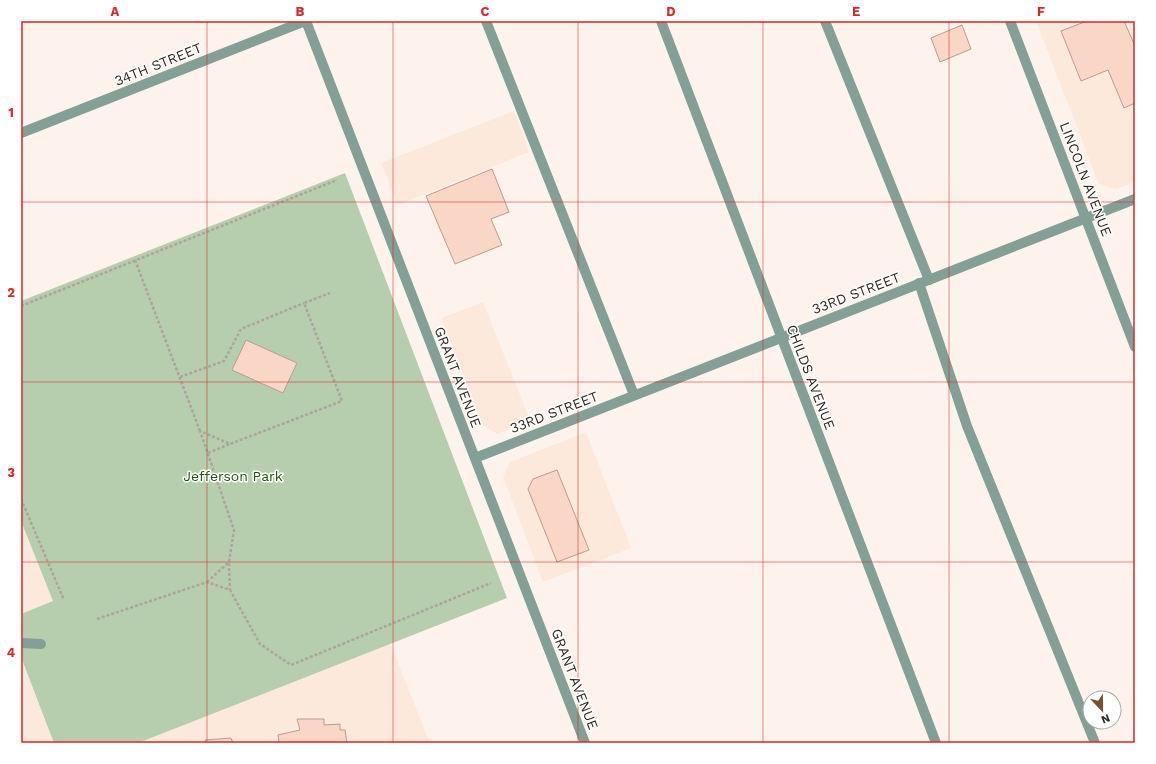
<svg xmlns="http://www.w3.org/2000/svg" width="1156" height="764" font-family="'Work Sans',sans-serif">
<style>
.built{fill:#fde8dc}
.green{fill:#b6ceae}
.building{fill:#fad6c6;stroke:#b89c91}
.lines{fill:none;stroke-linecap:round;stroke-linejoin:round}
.path{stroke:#aea49d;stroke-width:2.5;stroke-dasharray:3 2;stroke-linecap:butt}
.minor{stroke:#839f96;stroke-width:10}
.grid{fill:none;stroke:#d62828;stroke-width:1;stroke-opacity:0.55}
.labels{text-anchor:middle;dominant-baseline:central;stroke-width:3;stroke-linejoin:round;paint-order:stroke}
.street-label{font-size:14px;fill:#2f251f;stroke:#fff}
.park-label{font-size:14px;fill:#24500e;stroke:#fff}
.neatline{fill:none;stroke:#d62828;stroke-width:1.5}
.grid-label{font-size:13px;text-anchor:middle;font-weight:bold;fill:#d62828}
</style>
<rect width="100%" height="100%" fill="#fef3ec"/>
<g class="built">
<path d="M1036 21H1135V182L1117 189 1099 184Z"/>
<path d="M514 111 529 152 398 205 381 163Z"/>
<path d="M483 302 530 420 497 434 483 425 441 318Z"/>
<path d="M586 432 631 548 543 582 503 477 510 462Z"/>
<path d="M21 521 54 601 21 614Z"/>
<path d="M390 643 430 743H138Z"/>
<path d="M21 657 54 743H21Z"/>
</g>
<path class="green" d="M345 173 507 598 138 743H54L21 657V614L53 601 21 521V301Z"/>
<g class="building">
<path d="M1087 21H1124L1135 46V103L1124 108 1108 70 1081 81 1061 31Z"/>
<path d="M962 25 971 49 940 62 931 38Z"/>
<path d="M492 169 509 212 491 219 502 245 455 264 426 196Z"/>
<path d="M246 340 297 363 283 393 232 370Z"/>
<path d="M557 470 589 550 557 562 528 489 533 479Z"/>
<path d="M297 719H324V725L340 724V730H345L347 743H275L279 742 278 735 300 730Z"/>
<path d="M231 738 233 743H206L205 740Z"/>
</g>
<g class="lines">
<g class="path">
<path d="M135 260 200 431"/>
<path d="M21 306 337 180"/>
<path d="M180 377 224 361 241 329 304 303"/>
<path d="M208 453 230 444"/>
<path d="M21 499 64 600"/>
<path d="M229 563 230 590"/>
<path d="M207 582 229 562 234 530 200 431 230 444 342 401 304 303 330 293"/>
<path d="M97 619 207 582 230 590 260 644 291 665 491 583"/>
</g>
<g class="minor">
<path d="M306 21 585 743"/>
<path d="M486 21 634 395"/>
<path d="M661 21 936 743"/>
<path d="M825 21 929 280"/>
<path d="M1010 21 1135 347"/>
<path d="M21 133 305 21"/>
<path d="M919 283 967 426 1095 743"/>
<path d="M475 458 1135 199"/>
<path d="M21 643 41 644"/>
</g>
</g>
<path class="grid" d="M207 21V743M393 21V743M578 21V743M763 21V743M949 21V743M21 202H1135M21 382H1135M21 562H1135"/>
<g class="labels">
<g class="street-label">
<text transform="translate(158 64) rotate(-22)">34TH STREET</text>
<text transform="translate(1086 179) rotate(69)">LINCOLN AVENUE</text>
<text transform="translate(856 293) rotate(-21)">33RD STREET</text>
<text transform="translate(458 377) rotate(69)">GRANT AVENUE</text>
<text transform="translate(811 377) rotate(69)">CHILDS AVENUE</text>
<text transform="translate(554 412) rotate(-21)">33RD STREET</text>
<text transform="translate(575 679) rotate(69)">GRANT AVENUE</text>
</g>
<g class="park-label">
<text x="233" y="476">Jefferson Park</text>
</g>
</g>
<rect width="1156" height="764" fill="none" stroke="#ffffff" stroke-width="44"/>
<g transform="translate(1102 710) rotate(158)"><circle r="19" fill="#ffffff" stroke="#aca8a5"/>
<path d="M0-3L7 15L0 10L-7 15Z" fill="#76532c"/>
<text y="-6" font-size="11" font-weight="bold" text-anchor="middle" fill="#2f251f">N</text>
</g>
<rect x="22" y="22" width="1112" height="720" class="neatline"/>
<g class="grid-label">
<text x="115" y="16">A</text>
<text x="300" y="16">B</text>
<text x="485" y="16">C</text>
<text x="671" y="16">D</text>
<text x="856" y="16">E</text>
<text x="1041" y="16">F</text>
<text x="11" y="117">1</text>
<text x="11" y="297">2</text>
<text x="11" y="477">3</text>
<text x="11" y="657">4</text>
</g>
</svg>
